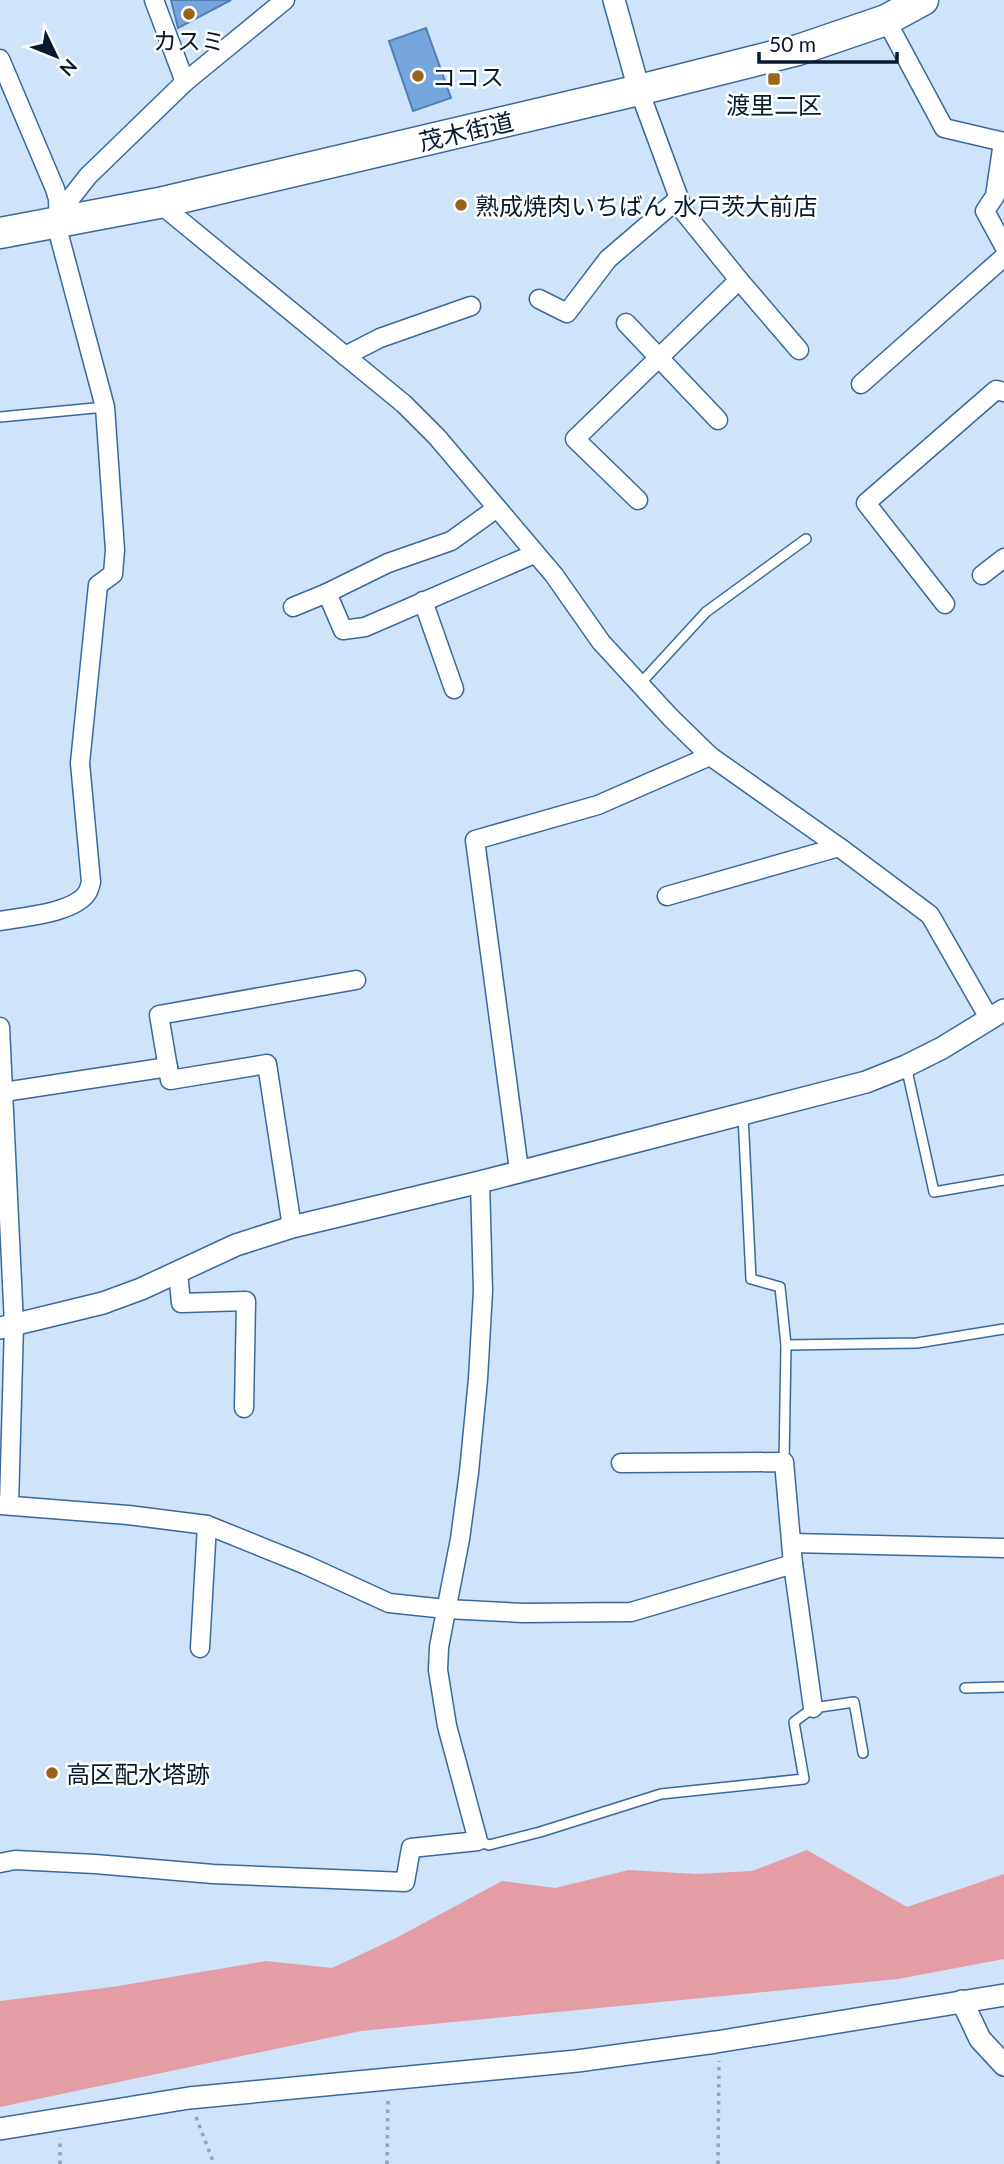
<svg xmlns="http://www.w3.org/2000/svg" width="1004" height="2164" font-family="Lato,'Noto Sans JP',sans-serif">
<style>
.green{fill:#e49da5}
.building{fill:#75a6dd;stroke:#5080b5;stroke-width:2}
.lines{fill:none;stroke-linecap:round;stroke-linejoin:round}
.service-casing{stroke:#39699c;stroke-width:12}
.minor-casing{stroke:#39699c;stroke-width:21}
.tertiary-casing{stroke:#39699c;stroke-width:24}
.trunk-casing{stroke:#39699c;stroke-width:33}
.path{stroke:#92a5bc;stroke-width:3.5;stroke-dasharray:3.5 5;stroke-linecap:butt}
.service{stroke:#fff;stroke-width:9}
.minor{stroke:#fff;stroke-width:18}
.tertiary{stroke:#fff;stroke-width:21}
.trunk{stroke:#fff;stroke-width:30}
.poi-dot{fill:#986519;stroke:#fff;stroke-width:2.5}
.labels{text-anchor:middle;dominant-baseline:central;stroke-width:5;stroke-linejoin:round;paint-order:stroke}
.poi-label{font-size:24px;fill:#071a2f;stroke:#fff;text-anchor:start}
.street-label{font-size:24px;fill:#071a2f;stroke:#fff}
</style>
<rect width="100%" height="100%" fill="#cfe3fa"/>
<path class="green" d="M807 1850 907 1907 1004 1874V1959L898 1979 361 2031 0 2107V2001L112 1987 266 1961 332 1968 396 1938 502 1881 555 1888 629 1870 696 1874 752 1871Z"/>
<g class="building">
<path d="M171 0H231L178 28Z"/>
<path d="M426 28 451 98 413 111 389 41Z"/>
</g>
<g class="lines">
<defs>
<g id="service">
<path d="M0 417 105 407"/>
<path d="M639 685 706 612 806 539"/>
<path d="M906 1066 934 1192 1004 1180"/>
<path d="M743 1115 751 1279 780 1287 786 1345 784 1462"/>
<path d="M786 1345 917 1343 1004 1329"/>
<path d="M965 1688 1004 1687"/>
<path d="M478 1841 489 1845 540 1832 661 1794 804 1779 794 1722 813 1708 854 1702 863 1753"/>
</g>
<g id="minor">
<path d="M154 0 185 82"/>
<path d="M886 20 944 128 1004 142"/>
<path d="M0 59 55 189 58 199 59 235 105 407 115 550 113 574 98 585 80 763 91 882C90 886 89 890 87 893 74 913 22 917 0 921"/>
<path d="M639 90 684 212 739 280 799 350"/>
<path d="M1003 142 995 196 985 211 1004 246"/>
<path d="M159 203 404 404 437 437 554 575 601 642 671 718 710 756 839 847 930 915 989 1018"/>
<path d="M61 219 70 199 88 176 185 82 285 0"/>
<path d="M539 299 567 313 608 259 678 199"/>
<path d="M626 323 718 420"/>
<path d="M345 356 380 338 471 306"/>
<path d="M861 384 1004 257"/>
<path d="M638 500 575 439 739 280"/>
<path d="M497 508 451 541 388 563 327 593 343 630 365 627 534 554"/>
<path d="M982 575 1004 558"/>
<path d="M423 601 454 689"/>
<path d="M945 604 866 503 996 390 1004 392"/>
<path d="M293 607 327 593"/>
<path d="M667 896 839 847"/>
<path d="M0 1027 14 1325 9 1505"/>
<path d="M4 1092 168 1067"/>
<path d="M519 1170 475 840 598 805 710 756"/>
<path d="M292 1227 267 1064 170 1080 159 1015 356 980"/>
<path d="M178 1272 181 1303 246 1301 244 1408"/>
<path d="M621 1463 784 1462 793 1564 813 1708"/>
<path d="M0 1505 128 1515 207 1525 306 1565 389 1603 446 1609 523 1613 631 1612 793 1564"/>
<path d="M792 1543 1004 1548"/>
<path d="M200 1648 207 1525"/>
<path d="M0 1863 15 1860 95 1864 213 1874 405 1882 411 1848 478 1841 447 1726 438 1670 439 1647 460 1539 469 1472 478 1379 483 1291 480 1182"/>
</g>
<g id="tertiary">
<path d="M614 0 639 90"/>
<path d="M0 1328 103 1303 141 1289 236 1245 292 1227 480 1182 866 1082 906 1066 942 1048 1004 1010"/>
<path d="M962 2001 980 2039 1004 2065"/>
<path d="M0 2129 189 2098 577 2061 716 2042 1004 1995"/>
</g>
<path id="trunk" d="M0 233 159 203 639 90 798 50 886 20 923 0"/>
</defs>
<use href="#service" class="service-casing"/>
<use href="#minor" class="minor-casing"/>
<use href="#tertiary" class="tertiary-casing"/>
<use href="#trunk" class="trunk-casing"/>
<g class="path">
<path d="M196 2117 214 2164"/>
<path d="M60 2164V2138"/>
<path d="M387 2164 388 2096"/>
<path d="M718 2164 719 2061"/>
</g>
<use href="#service" class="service"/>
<use href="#minor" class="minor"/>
<use href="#tertiary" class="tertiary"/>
<use href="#trunk" class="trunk"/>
</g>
<g class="poi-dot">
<circle cx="189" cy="14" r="7"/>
<circle cx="418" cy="76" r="7"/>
<rect x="767" y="72" width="14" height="14" rx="3.5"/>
<circle cx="461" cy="205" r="7"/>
<circle cx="52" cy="1773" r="7"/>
</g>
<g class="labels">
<g class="poi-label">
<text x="189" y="40" text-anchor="middle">カスミ</text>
<text x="432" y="76">ココス</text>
<text x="774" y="104" text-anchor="middle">渡里二区</text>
<text x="475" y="205">熟成焼肉いちばん 水戸茨大前店</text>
<text x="66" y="1773">高区配水塔跡</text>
</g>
<g class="street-label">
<text transform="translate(466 131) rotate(-13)">茂木街道</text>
</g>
</g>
<g transform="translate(56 56) rotate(133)" stroke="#ffffff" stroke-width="5" paint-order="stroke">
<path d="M0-5L12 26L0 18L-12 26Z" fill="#071a2f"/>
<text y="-10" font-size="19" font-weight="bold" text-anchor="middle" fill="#071a2f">N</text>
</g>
<path d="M759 52v10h138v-10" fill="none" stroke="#071a2f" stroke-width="3.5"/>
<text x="769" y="52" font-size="21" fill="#071a2f" stroke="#ffffff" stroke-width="5" paint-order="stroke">50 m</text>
</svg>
